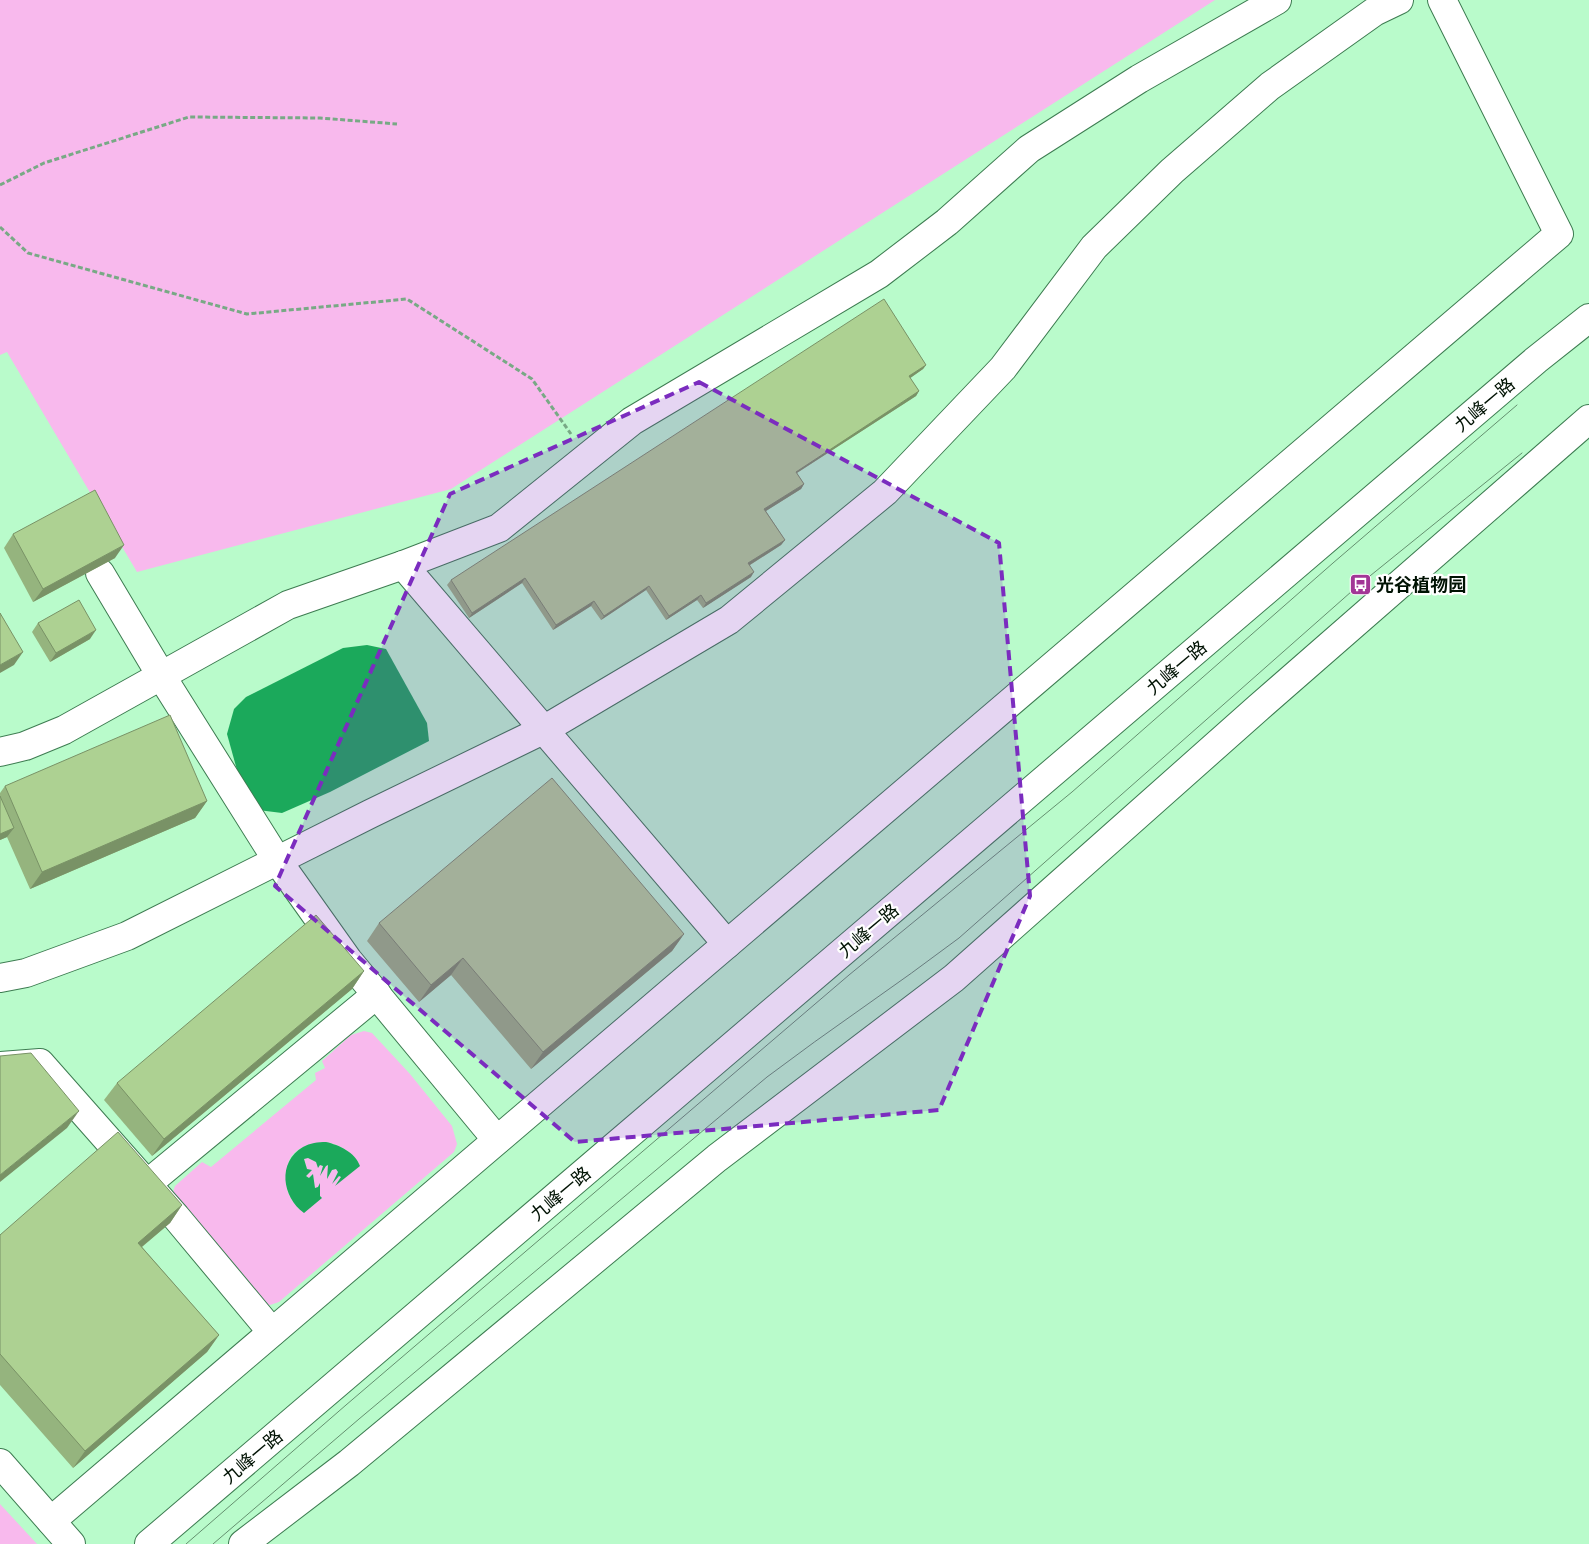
<svg xmlns="http://www.w3.org/2000/svg" width="1589" height="1544" font-family="Commissioner,'Noto Sans SC',sans-serif">
<style>
.green{fill:#f8b9ed;fill-rule:evenodd}
.water{fill:#1ba95b}
.lines{fill:none;stroke-linecap:round;stroke-linejoin:round}
.minor-casing{stroke:#3d7c51;stroke-width:30}
.path{stroke:#78a985;stroke-width:3;stroke-dasharray:5 2.5;stroke-linecap:butt}
.minor{stroke:#fff;stroke-width:28}
.tram{stroke:#64906f;stroke-width:1}
.wall{fill:#95b47e}
.shaded-wall{fill:#799266}
.building{fill:#add192;stroke:#799266}
.marked{fill:#7b2cbf;fill-opacity:0.2;stroke:#7b2cbf;stroke-width:4;stroke-dasharray:10 6;stroke-linejoin:round}
.labels{text-anchor:middle;dominant-baseline:central;stroke-width:4.5;stroke-linejoin:round;paint-order:stroke}
.street-label{font-size:18px;fill:#001203;stroke:#fff}
.poi-label{font-size:18px;font-weight:bold;fill:#001203;stroke:#fff;text-anchor:start}
</style>
<rect width="100%" height="100%" fill="#b9fbcb"/>
<g class="green">
<path d="M0 0H1215L451 489 137 572 7 352 0 355Z"/>
<path d="M364 1031 372 1033 410 1074 452 1126 457 1144 454 1152 279 1302 270 1305 261 1304 173 1199V1192L175 1186 202 1162 211 1167 316 1080 315 1073 325 1068 322 1061 351 1035ZM326 1142C340 1145 350 1151 358 1162L336 1185 341 1177 339 1175 335 1179 338 1172 336 1169 332 1170 327 1178 329 1165 326 1166 321 1173 323 1166 320 1165 319 1167 316 1162 308 1157 304 1159 307 1169 311 1170 306 1176 309 1178 312 1175 315 1188 318 1187 320 1197H322L299 1209C288 1196 285 1190 287 1173 288 1169 288 1165 289 1161 294 1147 313 1143 326 1142Z"/>
<path d="M0 1504 37 1544H0Z"/>
</g>
<g class="water">
<path d="M367 645 386 649 427 723 429 741 330 792 282 813 258 810 237 770 227 734 234 709 246 697 343 648Z"/>
<path d="M326 1142C339 1145 355 1152 360 1166L335 1186 341 1177 339 1176 332 1184 338 1172 336 1169 332 1170 327 1179 328 1165 326 1166 320 1176 323 1166 320 1165 318 1168 316 1162 308 1158 304 1159 307 1169 312 1170 306 1176 309 1178 313 1174 315 1188 318 1187 320 1183V1196L322 1198 304 1213C282 1197 277 1162 303 1147 310 1143 318 1142 326 1142Z"/>
</g>
<g class="lines">
<defs>
<g id="minor">
<path d="M403 565 727 944"/>
<path d="M100 573 162 677 277 860 348 960 497 1140"/>
<path d="M0 752 25 746 64 730 288 605 403 565 499 528 632 421 879 274 947 222 1029 149 1139 79 1277 0"/>
<path d="M0 978 26 973 127 936 370 814 545 729 729 620 885 492 1003 368 1094 247 1172 171 1270 86 1374 12 1399 0"/>
<path d="M0 1066 40 1063 176 1217 272 1332"/>
<path d="M147 1184 377 994"/>
<path d="M0 1463 71 1544"/>
<path d="M51 1521 1559 234 1442 0"/>
<path d="M149 1544 1536 360 1589 318"/>
<path d="M243 1544 349 1463 717 1158 954 978 1258 708 1589 419"/>
</g>
</defs>
<use href="#minor" class="minor-casing"/>
<g class="path">
<path d="M0 185 44 163 189 117 320 118 397 124"/>
<path d="M0 227 28 253 247 314 407 299 532 379 571 434"/>
</g>
<use href="#minor" class="minor"/>
<g class="tram">
<path d="M186 1544 346 1405 849 975 1072 792 1333 563 1517 405"/>
<path d="M213 1544 359 1419 767 1077C830 1029 896 986 959 938L1360 584 1522 453"/>
</g>
</g>
<g class="wall">
<path d="M926 365 923 369 910 378 919 391 916 396 797 473 804 484 801 489 766 511 785 540 781 545 750 565 751 577 703 608 697 600 666 620 646 590 601 620 591 606 553 630 522 583 469 618 447 585 451 580Z"/>
<path d="M13 534 115 558 33 602 4 548Z"/>
<path d="M38 623 90 639 50 662 32 632Z"/>
<path d="M5 786 207 801 195 818 30 889 7 837 0 840V793Z"/>
<path d="M379 923 684 934 672 951 531 1069 451 975 419 1002 367 941Z"/>
<path d="M364 971 352 989 152 1156 104 1100 117 1083Z"/>
<path d="M182 1205 170 1223 142 1247 219 1335 207 1352 73 1468 0 1385V1235Z"/>
</g>
<g class="shaded-wall">
<path d="M926 365 923 369 906 381 909 376Z"/>
<path d="M919 391 916 396 792 476 796 472Z"/>
<path d="M804 484 801 489 761 514 764 509Z"/>
<path d="M785 540 781 545 745 568 748 563Z"/>
<path d="M124 545 115 558 33 602 43 589Z"/>
<path d="M754 572 751 577 703 608 706 603Z"/>
<path d="M525 578 522 583 469 618 472 613Z"/>
<path d="M649 586 646 590 601 620 604 616Z"/>
<path d="M701 595 697 600 666 620 669 616Z"/>
<path d="M594 601 591 606 553 630 556 625Z"/>
<path d="M96 630 90 639 50 662 56 653Z"/>
<path d="M23 652 14 665 0 673V665Z"/>
<path d="M207 801 195 818 30 889 42 872Z"/>
<path d="M14 828 7 837 0 840V834Z"/>
<path d="M684 934 672 951 531 1069 543 1052Z"/>
<path d="M463 958 451 975 419 1002 431 985Z"/>
<path d="M364 971 352 989 152 1156 164 1139Z"/>
<path d="M79 1111 67 1128 0 1182V1175Z"/>
<path d="M182 1205 170 1223 126 1260 138 1243Z"/>
<path d="M219 1335 207 1352 73 1468 85 1451Z"/>
</g>
<g class="building">
<path d="M884 299 926 365 909 376 919 391 796 472 804 484 764 509 785 540 748 563 754 572 706 603 701 595 669 616 649 586 604 616 594 601 556 625 525 578 472 613 451 580Z"/>
<path d="M95 490 124 545 43 589 13 534Z"/>
<path d="M79 600 96 630 56 653 38 623Z"/>
<path d="M0 613 23 652 0 665Z"/>
<path d="M170 715 207 801 42 872 5 786Z"/>
<path d="M552 778 684 934 543 1052 463 958 431 985 379 923Z"/>
<path d="M0 796 14 828 0 834Z"/>
<path d="M316 915 364 971 164 1139 117 1083Z"/>
<path d="M31 1053 79 1111 0 1175V1056Z"/>
<path d="M118 1132 182 1205 138 1243 219 1335 85 1451 0 1354V1235Z"/>
</g>
<path class="marked" d="M699 382 999 543 1030 896 939 1110 575 1142 275 886 450 494Z"/>
<defs>
<symbol id="bus-square" viewBox="-11 -11 22 22"><rect x="-9" y="-9" width="18" height="18" rx="4" fill="#a23696" stroke="#fff"/><path d="M-5-6H5V4H4V6H2V4H-2V6H-4V4H-5ZM-3.5-4V0h7V-4ZM-3.5 1.2v1.5H-2V1.2ZM2 1.2v1.5H3.5V1.2Z" fill="#fff"/></symbol>
</defs>
<g fill-rule="evenodd">
<use href="#bus-square" x="1348" y="572" width="25" height="25"/>
</g>
<g class="labels">
<g class="street-label">
<text transform="translate(1484 404) rotate(-40)">九峰一路</text>
<text transform="translate(1176 667) rotate(-40)">九峰一路</text>
<text transform="translate(868 930) rotate(-40)">九峰一路</text>
<text transform="translate(560 1193) rotate(-40)">九峰一路</text>
<text transform="translate(252 1456) rotate(-40)">九峰一路</text>
</g>
<g class="poi-label">
<text x="1376" y="584">光谷植物园</text>
</g>
</g>
</svg>
